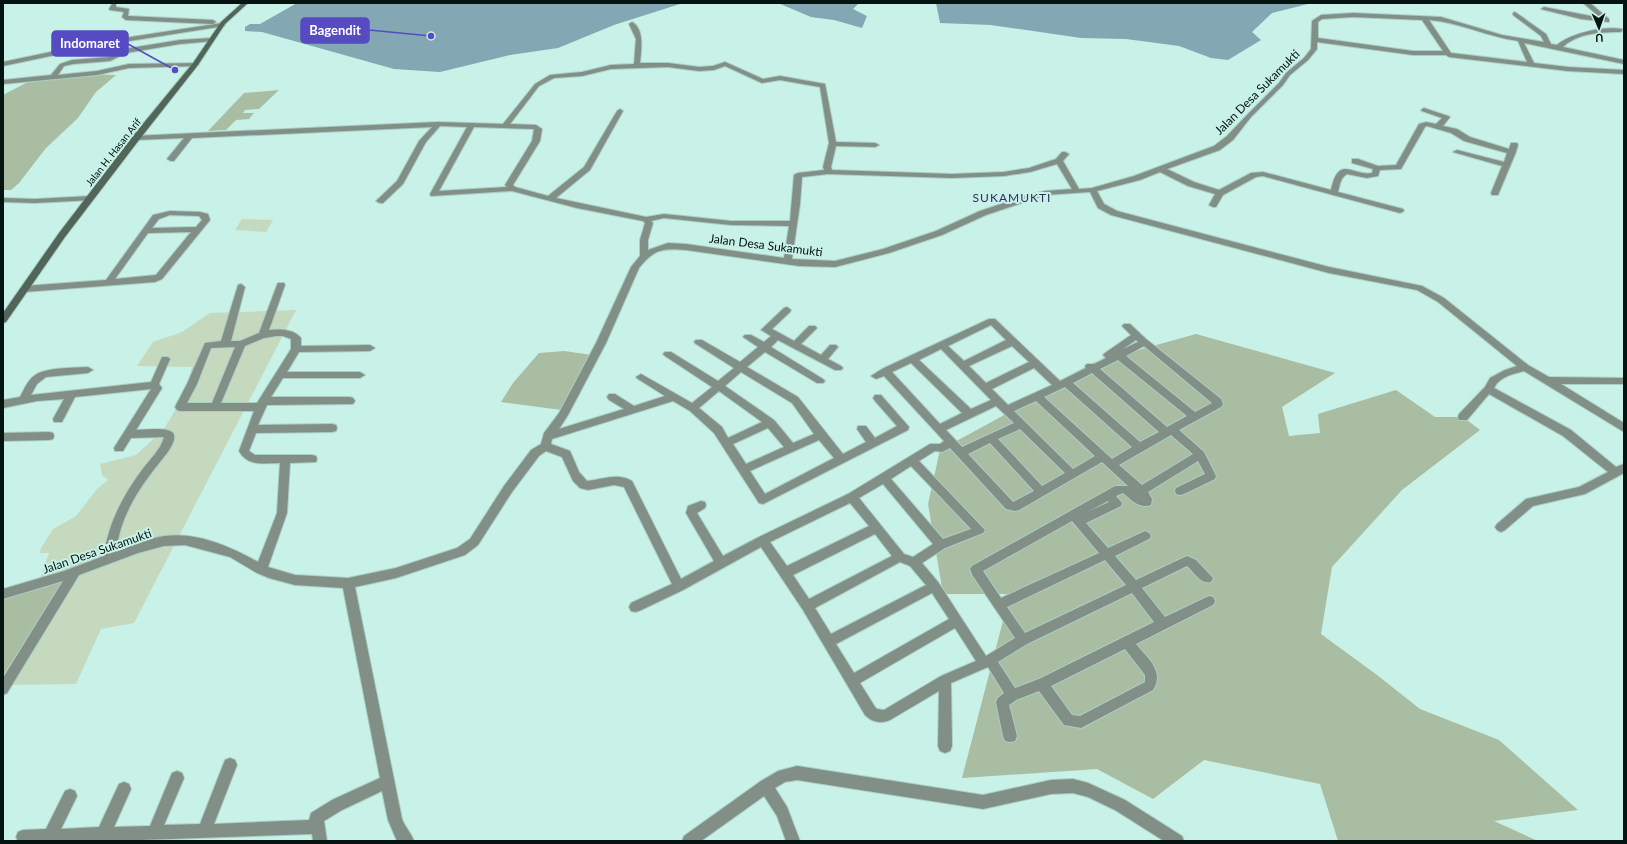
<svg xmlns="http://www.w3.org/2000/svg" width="1627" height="844" font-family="Lato,sans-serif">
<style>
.green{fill:#c5d9be}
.forest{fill:#a9bda2}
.water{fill:#83a7b3}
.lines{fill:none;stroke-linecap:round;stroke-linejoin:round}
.street-casing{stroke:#a9cec5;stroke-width:2}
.secondary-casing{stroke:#a9cec5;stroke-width:2}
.street{fill:#818f86;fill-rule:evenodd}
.secondary{fill:#516559;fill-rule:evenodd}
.labels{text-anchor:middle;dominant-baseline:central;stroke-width:4;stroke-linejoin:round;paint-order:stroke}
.far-street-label{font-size:10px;fill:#051411;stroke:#c8f1e7}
.street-label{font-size:12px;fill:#051411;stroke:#c8f1e7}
.far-quarter-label{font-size:12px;letter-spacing:1px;fill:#2f2c66;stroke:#c8f1e7}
.leader{fill:none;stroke:#574bc3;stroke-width:1.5}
.callout-dot{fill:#574bc3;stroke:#c8f1e7;stroke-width:1.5}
.callout{fill:#574bc3;stroke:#574bc3;stroke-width:1.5}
.callout-label{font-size:13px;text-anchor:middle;font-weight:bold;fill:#fff}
</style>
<rect width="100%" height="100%" fill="#c8f1e7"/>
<g class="green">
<path d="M242 219 273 220 266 232 235 230Z"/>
<path d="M296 310 134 623 101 629 76 684 10 685 77 567 40 579 49 553H40L41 548 53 529 76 516 97 489 108 480 102 475 100 464 136 455 164 429 184 395 192 367 137 366 153 342 182 332 210 313Z"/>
</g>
<g class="forest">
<path d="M81 74 116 75 96 92 78 118 46 148 19 183 11 190H3V95L26 83Z"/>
<path d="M279 90 259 109 245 110 243 113H254L249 119 236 120 226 130 208 131 244 93Z"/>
<path d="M1196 334 1335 373 1282 407 1289 436 1320 433 1318 414 1396 390 1435 417H1463L1480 430 1402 490 1332 567 1321 634 1377 675 1420 709 1499 740 1578 810 1494 821 1538 841H1338L1320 784 1204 760 1153 799 1097 769 962 778 1010 594H943L928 504 940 450 1037 397 1050 387 1092 363Z"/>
<path d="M564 351 592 355 562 410 501 402 513 383 539 353Z"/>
<path d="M64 580 3 676V599Z"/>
</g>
<g class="water">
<path d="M297 3H683L614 25 558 48 510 55 440 72 394 69 262 32 245 31V27L250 24H260Z"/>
<path d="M778 3H859L853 9 867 16 862 28 834 20 811 17Z"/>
<path d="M936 3H1312L1272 13 1252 32 1261 40 1228 60 1211 58 1179 46 1126 39 1081 38 991 25 940 23Z"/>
</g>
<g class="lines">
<defs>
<g id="street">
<path d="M1583 3H1590L1609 19V22L1581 19 1541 9 1544 7 1601 18Z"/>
<path d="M112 4H116V7L129 9 128 16 213 20 216 22 213 24 126 20 122 17 124 12 110 10 109 9Z"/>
<path d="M1515 12 1546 34 1551 44 1557 45C1571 33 1604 26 1622 29V31L1620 32C1602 32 1577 33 1563 47L1624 60V64L1524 43 1534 63 1568 67 1624 70V74L1568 71 1449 57 1446 55H1413L1317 42V49L1308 60 1290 75 1283 85 1251 117 1233 140 1220 150 1167 169 1194 182 1219 190 1251 173 1263 172 1331 190C1339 153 1353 177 1372 173L1373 169 1352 163V159H1358L1378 166 1396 165 1419 124 1426 122 1436 124 1442 118 1422 111 1421 110 1424 108 1448 116 1450 117 1443 126 1457 129 1470 137 1509 149 1511 143H1517L1518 145 1516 152 1498 195H1492L1491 193 1502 166 1453 152 1457 150 1504 162 1507 153 1464 141 1451 133 1427 126 1425 127 1401 169 1380 170 1378 176 1367 178 1347 174C1340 178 1340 185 1338 192L1403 209 1404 211 1400 213 1263 176 1256 177 1223 195 1216 207H1213L1209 205 1215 194 1188 186 1160 172 1140 180 1097 191 1104 204 1117 211 1329 267 1422 286 1444 298 1528 365 1549 377 1624 378V384H1561L1624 423V432L1524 371C1513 374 1499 377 1494 388L1571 430 1616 467 1624 464V473L1585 494 1533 506 1505 530 1501 532 1497 530 1495 527 1497 524 1526 499 1579 487 1608 472 1563 436 1489 394 1467 420H1459L1458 417 1459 414 1485 387 1490 378 1505 370 1517 366 1438 302 1417 290 1329 273 1111 215 1098 208 1090 192 1045 195 1034 199 986 215 942 235 889 253 835 267 799 266 686 250C663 248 654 249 639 268L606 343 568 415 559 429 624 409 609 400 607 397 609 394H615L634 406 665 396 638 379 636 377 641 374 692 403 712 387 665 356 663 354 665 352H671L718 381 734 368 696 344 694 342 696 340H702L740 362 758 347 743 337 745 335H751L764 342 771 336 761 330 763 328 784 308 787 307 791 310 790 312 772 329 794 341 809 326H815L817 328 801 344 821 355 830 345H836L838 347 828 359 841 366 843 368 841 370H835L778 340 771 347 823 379 825 381 823 383H817L765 352 747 367 798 397 843 454 866 442 857 429 858 426H866L875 438 897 426 875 401 873 398 875 395H881L909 427 908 430 763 504 759 503 714 433 690 411 673 401 552 439 551 444 570 451 579 472 587 481C603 480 616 472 632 481L681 579 714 561 686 513 688 506 701 501 705 502 706 505 705 508 697 513 723 556 759 537 848 494 930 444H940L944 441 884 376 876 379 871 376 882 369 989 319H995L1060 381 1086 368 1085 366 1087 364H1094L1106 358 1103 355 1105 353 1131 335 1122 326 1124 324H1130L1146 339 1221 399 1223 404 1221 407 1179 430 1204 452 1216 476 1215 479 1184 494 1180 495 1176 494 1175 491 1176 488 1205 474 1198 461 1148 492 1152 499 1151 505C1139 509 1132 500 1123 493L1116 496 1122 503 1121 506 1086 523 1108 548 1141 533 1145 531 1149 533 1151 536 1149 539 1115 556 1136 580 1187 556 1196 560 1213 578 1211 582C1201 585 1194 572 1187 566L1142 588 1165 617 1209 596 1213 597 1215 601 1213 605 1136 644C1147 658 1165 671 1153 690L1081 728 1064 725 1039 691 1016 700 1009 705 1017 736 1015 741 1010 742 1005 741 1003 736 996 702 998 698 1004 693 988 667 951 683 952 746 950 751 945 753 940 751 938 746 939 691 890 720C881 724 872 722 865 715L803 610 761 547 683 590 639 611 635 612 631 611 629 607 631 603 672 584 624 487 614 485 588 490 580 488 573 481 562 457 546 451 539 456 512 492 478 545 465 555 396 578 355 587 402 819C405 827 411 833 414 841H397L388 820 382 791 342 810 324 821 327 841H313L312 834 111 841H18L16 837 18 832 23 830 46 829 65 791 70 789 75 791 77 796 61 829 99 827 119 784 124 782 129 784 131 789 114 827 150 826 172 773 177 771 182 773 184 778 164 825 200 824 225 760 230 758 235 760 237 765 214 824 309 820 311 813 332 800 380 778 343 588 295 585 269 578 257 573 230 557 185 545 164 546 138 553 79 575 7 693 3 695V678L63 581 3 599V589L64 571 104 556C108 524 122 497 142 470 149 460 161 450 164 437L131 438 123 451H115L114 448 151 389 75 397 62 422H54L53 419 64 399 37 401 3 408V400L20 397C24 390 27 381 34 376 44 367 74 368 88 367L93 370 88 373 46 377 37 384 31 395 151 382 162 357H168L170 359 159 384 162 388 136 430C143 430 172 426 174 435 176 443 165 456 160 462 138 489 120 517 116 552 131 546 149 538 165 536 198 532 231 547 258 562L277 513 280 463C264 463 248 467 239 451L254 411H180L177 410 175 407 187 384 205 343 221 341 238 285 241 284 245 287 231 341H240L259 333 277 285 278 283H284L285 285 269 330C279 329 294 329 301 338V346L370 345 375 348 370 351 299 352 287 372H360L365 375 360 378H283L271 397H350L353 398 355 401 353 404 267 405 258 425 332 424 336 425 337 428 336 431 332 432 256 433 249 451 255 455H312L316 456 317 459 316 462 290 463 287 513 268 567 295 575 348 578 396 568 457 548 470 539 504 486 531 450 541 444 544 433 559 413 596 343 631 267 640 256V240L645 223 643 221 577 208 512 191 431 196 430 194 467 127 440 126 426 142 403 184 383 203H380L376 201 397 181 419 141 432 127 192 138 174 161H171L167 159 184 138 136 140 132 138 133 136 438 122 503 124 535 84 550 75 582 72 611 65 634 64 636 39 629 24 632 22C645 29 641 51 640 63H668L699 67 713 66 725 62 763 79 780 76 825 84 836 142 875 143 879 145 875 147 836 146 831 167 832 170 952 174 1004 172 1029 168 1056 159 1062 152H1065L1069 154 1063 161 1079 189 1092 188 1134 176 1214 146 1227 136 1247 115 1279 83 1286 73 1304 58 1311 49 1312 21 1321 15 1353 13 1441 17 1502 35 1544 42 1541 36 1513 15V13ZM1353 17 1422 20 1443 51H1413L1318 38V22L1322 19ZM1429 20C1459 22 1488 37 1518 41L1527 62 1451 53ZM725 66 762 83 780 80 820 87 829 143 823 167 824 170 798 173 794 175 790 221H731L664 214 646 217 556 198 590 170 623 111 620 109 617 111 584 167 548 196 515 187 513 185 540 141 542 129 536 125 510 124 539 86 554 78 582 76 611 69 668 67 699 71 714 70ZM474 127 534 129 532 141 505 185 507 187 439 191ZM1057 164 1072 189 1045 191 1028 195 980 211 936 231 883 249 835 261 792 259 800 204 802 177 828 174 952 178 1004 176 1030 172ZM664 218 731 225 789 226 784 258 686 244 668 243 648 250V240L653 223 651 221ZM991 325 1006 340 964 361 948 346ZM276 336H283L291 339V349L257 403H221L245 346 264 338ZM1136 340 1138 342 1123 349ZM1012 346 1029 362 986 383 969 366ZM1144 346 1212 403 1195 412 1126 356ZM235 347 212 403H187L197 384 211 348ZM941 349 991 400 971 409 919 360ZM1118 360 1187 416 1167 427 1100 369ZM911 363 962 413 940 424 892 372ZM1034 368 1052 385 1008 405 992 389ZM741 372 792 403 814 434 793 443 774 420 725 386ZM1092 373 1159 432 1140 442 1073 383ZM1065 387 1132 447 1112 459 1044 397ZM719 391 762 422 728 438 722 427 699 408ZM1036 401 1095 456 1073 469 1014 411ZM996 406 1014 423 962 447 946 430ZM768 428 784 447 746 464 733 444ZM1020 429 1065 473 1042 486 998 439ZM1171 435 1193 454 1142 485 1119 465ZM819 440 834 458 765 494 750 471ZM990 443 1034 491 1013 502 968 454ZM950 448 1006 509 1015 511 1019 510 1102 462 1128 486H1115L972 566 970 569 973 576 1015 638 986 656 938 582 922 563 945 548 983 533 985 530 919 461 935 451 942 452ZM911 466 971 529 943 539 891 479ZM883 484 933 544 913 557 904 554 859 498ZM1108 501 1109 502 1087 512ZM850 503 869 526 787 566 770 542ZM1072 521 1099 553 1001 598 983 571ZM875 534 892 556 809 599 793 575ZM1105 560 1126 585 1025 633 1007 607ZM900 562 910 566 926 585 831 634 815 608ZM932 593 949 619 854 673 836 644ZM1132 593 1154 622 1039 679 1015 688 998 662 1027 644ZM955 628 976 661 941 676 884 710 877 709 875 707 860 683ZM1125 649 1145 675V682L1080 716 1072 715 1051 686Z"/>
<path d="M222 23 225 25 224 26 98 46 3 66V62L98 42Z"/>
<path d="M212 38 214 39V41L180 44 126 53 110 61 73 64 64 66 58 75 97 71 129 64 198 63 199 64 196 66 129 68 97 75 3 84V80L51 75 60 64 72 60 109 57 124 49 180 40Z"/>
<path d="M90 196H93V200L35 203 3 202V198L35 199Z"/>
<path d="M170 211 200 212 208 214 210 220 162 279 155 282 24 292 20 289 24 286 106 280 153 215ZM170 215 199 216 202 220 196 227 152 228 159 219ZM191 232 156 275 115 279 148 233Z"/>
<path d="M49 432 53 433 54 436 53 439 49 440 3 441V433Z"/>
<path d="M797 766 983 795 1051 780 1073 779 1088 783 1125 800 1182 836 1184 841H1164L1115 810 1088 797 1073 793 1051 794 983 809 797 780 785 782 775 788 787 807 800 841H786L777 816 764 796 701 841H682L684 836 761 781 778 771Z"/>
</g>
<path id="secondary" d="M242 3H248L225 24 198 65 139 140 65 237 6 322 3 323V313L59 233 133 136 193 63 221 22Z"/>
</defs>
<use href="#street" class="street-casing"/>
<use href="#secondary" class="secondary-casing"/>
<use href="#street" class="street"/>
<use href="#secondary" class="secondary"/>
</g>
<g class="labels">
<g class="far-street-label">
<text transform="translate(113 152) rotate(-52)">Jalan H. Hasan Arif</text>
</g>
<g class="street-label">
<text transform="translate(1257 92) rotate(-45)">Jalan Desa Sukamukti</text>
<text transform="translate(766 245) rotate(7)">Jalan Desa Sukamukti</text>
<text transform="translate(97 551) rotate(-19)">Jalan Desa Sukamukti</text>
</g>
<g class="far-quarter-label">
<text x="1012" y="197">SUKAMUKTI</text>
</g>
</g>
<path class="leader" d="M431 36L369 30M175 70L128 44"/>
<g class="callout-dot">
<circle cx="431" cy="36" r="4"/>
<circle cx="175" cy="70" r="4"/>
</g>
<g class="callout">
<rect x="301" y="18" width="68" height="25" rx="4"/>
<rect x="52" y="31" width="76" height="25" rx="4"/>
</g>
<g class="callout-label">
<text x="335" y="35">Bagendit</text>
<text x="90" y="48">Indomaret</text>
</g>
<rect width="1627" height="844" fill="none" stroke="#051411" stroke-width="8"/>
<g transform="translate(1599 28) rotate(178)" stroke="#c8f1e7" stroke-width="3" paint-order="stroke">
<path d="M0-3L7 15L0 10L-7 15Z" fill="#051411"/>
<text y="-6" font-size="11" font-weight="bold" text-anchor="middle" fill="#051411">U</text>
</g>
</svg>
